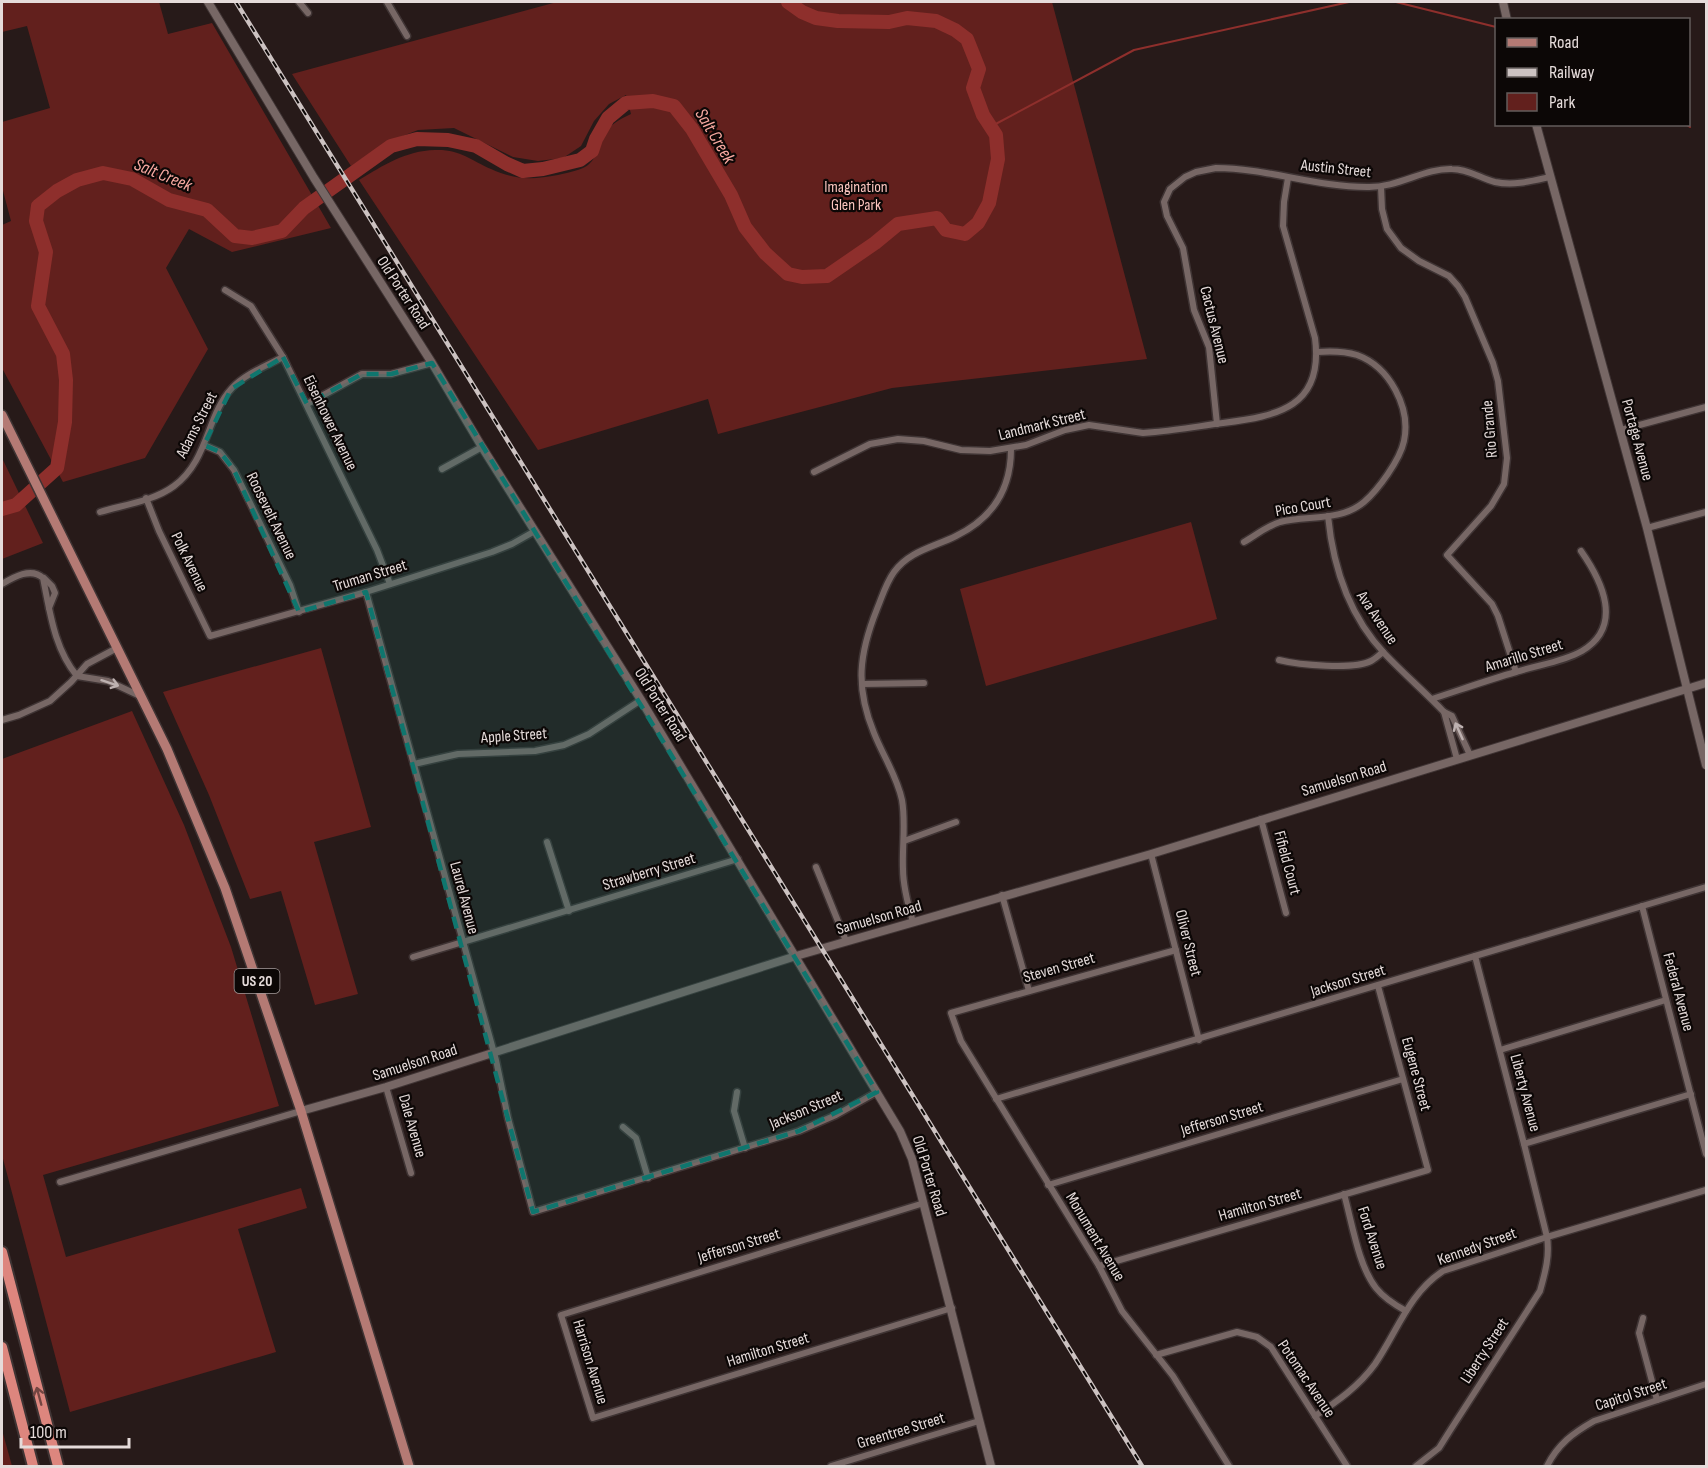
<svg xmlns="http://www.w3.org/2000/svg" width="1708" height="1468" font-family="'Sofia Sans Condensed',sans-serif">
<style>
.green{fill:#62201d}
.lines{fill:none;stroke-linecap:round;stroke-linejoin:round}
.stream{stroke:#8e2f2c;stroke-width:2}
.river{stroke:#8e2f2c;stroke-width:14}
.minor-casing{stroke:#3f3434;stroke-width:9}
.tertiary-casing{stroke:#3f3434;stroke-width:10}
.primary-casing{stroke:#3f3434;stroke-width:12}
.motorway-casing{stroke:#3f3434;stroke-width:14}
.minor{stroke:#776765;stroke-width:6}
.tertiary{stroke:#776765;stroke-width:8}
.primary{stroke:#b47a74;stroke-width:9}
.motorway{stroke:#dd867e;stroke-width:10}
.rail-casing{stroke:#ccc2c1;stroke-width:4.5}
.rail{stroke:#0c0706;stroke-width:2;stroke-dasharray:7;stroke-linecap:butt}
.oneway{stroke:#beb2b1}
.oneway2{stroke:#744642}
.marked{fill:#0f766e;fill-opacity:0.2;stroke:#0f766e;stroke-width:4.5;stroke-dasharray:12 8;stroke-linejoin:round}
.labels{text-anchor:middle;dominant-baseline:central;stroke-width:4.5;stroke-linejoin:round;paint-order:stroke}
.shield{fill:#0c0706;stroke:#a49b9a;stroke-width:1.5}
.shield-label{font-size:15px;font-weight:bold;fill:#e5dbda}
.street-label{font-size:16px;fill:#e5dbda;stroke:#0c0706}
.park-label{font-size:16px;fill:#fbc5bf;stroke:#0c0706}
.water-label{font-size:18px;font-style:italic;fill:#f8a9a1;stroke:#0c0706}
</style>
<rect width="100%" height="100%" fill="#271a19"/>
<g class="green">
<path d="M2 2H159L168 34 212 23 331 228 232 252 189 229 166 268 208 349 145 458 63 482 2 368V225L11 221 2 187V122L50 108 27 26 2 32Z"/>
<path d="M557 2H1052L1147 359 892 388 718 434 708 399 538 450 359 180C384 165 405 151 435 150 460 149 470 160 491 169 515 180 532 180 558 175 566 173 577 171 585 167 597 160 597 148 603 136 609 125 620 119 631 114L626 95 609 104 594 121 581 146 563 158 538 161 513 157 454 128 418 130 385 143 351 166 292 74Z"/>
<path d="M2 458 43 543 2 559Z"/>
<path d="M1191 522 1217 619 986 686 960 589Z"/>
<path d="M321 648 371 827 314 842 358 994 315 1005 281 891 250 899 209 795 163 692Z"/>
<path d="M132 711 184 825 231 947 279 1106 43 1175 66 1257 301 1188 307 1208 238 1229 276 1352 70 1412 2 1155V759Z"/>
<path d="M2 1430 12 1466H2Z"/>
</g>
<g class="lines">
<g class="stream">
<path d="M1396 2 1496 27"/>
<path d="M1685 124 1690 127"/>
<path d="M990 127 1134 50 1349 2"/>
</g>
<path class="river" d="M2 509 16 505 57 468 65 422 66 380 63 354 38 306 46 252 36 221 38 206 57 191 77 180 103 173 132 179 169 200 207 210 235 236 252 238 282 231 304 208 391 146 417 139 448 140 476 146 507 164 523 171 543 169 580 160 592 151 596 139 608 118 626 103 653 101 674 106 692 129 731 195 745 227 765 253 788 274 802 277 827 276 875 243 898 224 937 218 946 230 965 234 978 223 989 203 998 159 996 135 983 115 973 88 979 69 967 39 955 30 936 21 907 18 889 22 838 21 816 18 802 12 788 2"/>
<defs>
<g id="minor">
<path d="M299 2 308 13"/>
<path d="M387 2 407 36"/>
<path d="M1381 187 1382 209 1387 229 1401 248 1419 261 1449 276 1458 286 1465 297 1493 363 1498 381 1507 458 1504 484 1491 506 1447 555 1492 604 1498 616 1516 672"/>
<path d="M225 290 251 306 283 357 377 550 390 584"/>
<path d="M307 404 362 374H391L432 363"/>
<path d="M1217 424 1209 347 1194 310 1183 248 1167 216 1164 202 1170 189 1185 177 1196 172 1216 168C1266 168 1316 187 1367 187 1398 188 1424 168 1452 169 1468 169 1480 178 1495 182 1514 186 1532 181 1550 177"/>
<path d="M1621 430 1706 407"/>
<path d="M204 445 220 452 234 470 290 585 299 612"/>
<path d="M442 469 482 447"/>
<path d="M814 472 870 444 898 439 924 441 961 450 990 451 1026 445 1065 430 1089 425 1143 433 1155 432C1178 430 1200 426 1223 423 1278 416 1324 407 1315 338L1283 226 1284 202 1288 178"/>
<path d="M146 498 159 531 210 636 366 592 492 552 512 544 535 531"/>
<path d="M100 512C123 505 154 501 174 486 209 460 206 416 232 388 245 374 266 366 283 357"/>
<path d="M1328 516C1333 567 1349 616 1385 654 1404 674 1425 692 1444 712L1452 716 1470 755"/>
<path d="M1647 528 1706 512"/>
<path d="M1244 542C1256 535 1267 526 1280 522 1308 515 1340 522 1364 502 1378 490 1400 460 1404 441 1411 408 1390 367 1357 355 1344 351 1330 351 1317 352"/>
<path d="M44 578 52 586 55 593 49 608"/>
<path d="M2 584C14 577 31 567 43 578 50 612 54 648 77 676L108 681 140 696"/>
<path d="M366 592 496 1060 508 1118 533 1212 799 1131 836 1115 877 1092"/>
<path d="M1279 660C1299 665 1354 670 1371 661 1375 659 1379 655 1383 652"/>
<path d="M862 684 924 683"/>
<path d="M1432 699C1460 690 1488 680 1516 672 1537 665 1563 662 1582 651 1624 626 1602 581 1581 551"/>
<path d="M1444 712 1457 759"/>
<path d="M2 720 19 715 50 701 71 682 87 664 117 648"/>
<path d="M414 764 458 754 535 751 564 745 589 734 641 700"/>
<path d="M1261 819 1286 913"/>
<path d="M904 841 956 822"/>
<path d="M547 842 569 911"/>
<path d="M1151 854 1199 1040"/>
<path d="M816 867 846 941"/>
<path d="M1002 895 1029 991"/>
<path d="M1642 906 1706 1154"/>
<path d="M913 922C908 905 903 887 903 869 902 846 906 823 902 800 897 776 883 756 874 733 855 687 859 654 877 609 882 597 886 583 894 572 909 551 934 547 956 536 993 518 1011 489 1011 449"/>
<path d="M1176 950 951 1013 961 1041 1099 1266 1122 1311 1173 1376 1229 1466"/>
<path d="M413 957 738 859"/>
<path d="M1500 1050 1666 1000"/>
<path d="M386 1087 411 1173"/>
<path d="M737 1092 734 1111 745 1148"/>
<path d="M996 1099 1706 887"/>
<path d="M623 1127 636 1138 648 1178"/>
<path d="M1524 1144 1691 1094"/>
<path d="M60 1182 301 1111"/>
<path d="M1048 1185 1403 1079"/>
<path d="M1344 1194C1352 1222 1358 1265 1376 1288 1384 1298 1395 1305 1406 1311"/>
<path d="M924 1203 561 1315 593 1418 952 1308"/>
<path d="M1099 1266 1428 1170 1378 986"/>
<path d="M1643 1318 1639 1333 1657 1400"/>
<path d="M1156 1355 1237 1332 1257 1337 1271 1347 1347 1466"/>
<path d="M1315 1416C1338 1401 1359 1386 1375 1364 1397 1332 1409 1293 1443 1271L1547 1237 1706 1190"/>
<path d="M831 1466 979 1421"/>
<path d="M1416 1466 1439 1448 1451 1429 1540 1291C1545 1273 1550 1256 1547 1237L1524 1144 1475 956"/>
<path d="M1547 1466C1558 1444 1573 1433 1594 1421L1706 1384"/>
</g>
<g id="tertiary">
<path d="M208 2 314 178 432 363 482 447 641 700 900 1131 912 1159 991 1466"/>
<path d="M1503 2 1507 20"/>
<path d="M1536 124 1647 528 1706 765"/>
<path d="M301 1111 386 1087 796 956 1151 854 1706 683"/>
</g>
<path id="primary" d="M2 415 167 749 225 888 301 1111 409 1466"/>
<g id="motorway">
<path d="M2 1252 58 1466"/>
<path d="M2 1347 33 1466"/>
</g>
</defs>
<use href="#minor" class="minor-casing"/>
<use href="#tertiary" class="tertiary-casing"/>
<use href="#primary" class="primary-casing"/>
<use href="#motorway" class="motorway-casing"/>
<use href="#minor" class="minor"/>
<use href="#tertiary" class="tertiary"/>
<use href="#primary" class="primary"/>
<use href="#motorway" class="motorway"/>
<defs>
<path id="rail" d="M236 2 1142 1466"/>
</defs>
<use href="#rail" class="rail-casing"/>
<use href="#rail" class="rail"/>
</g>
<defs><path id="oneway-shaft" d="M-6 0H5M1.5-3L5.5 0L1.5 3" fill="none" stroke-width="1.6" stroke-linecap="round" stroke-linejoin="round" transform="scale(1.5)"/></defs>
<g class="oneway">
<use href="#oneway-shaft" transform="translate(110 683) rotate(18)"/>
<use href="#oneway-shaft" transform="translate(1459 731) rotate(-114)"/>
</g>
<use class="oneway2" href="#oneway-shaft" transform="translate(39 1396) rotate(-105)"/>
<path class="marked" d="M283 357 307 404 362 374H391L432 363 877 1092 799 1131 533 1212 366 592 299 612 234 470 220 452 204 445 231 389Z"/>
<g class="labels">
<rect class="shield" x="234.5" y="969" width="45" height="24" rx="4.5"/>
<g class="shield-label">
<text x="257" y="981">US 20</text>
</g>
<g class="street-label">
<text transform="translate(1336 169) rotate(6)">Austin Street</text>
<text transform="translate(403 293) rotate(57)">Old Porter Road</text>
<text transform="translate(1214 325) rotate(76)">Cactus Avenue</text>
<text transform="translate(330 423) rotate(64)">Eisenhower Avenue</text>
<text transform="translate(197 425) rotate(-63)">Adams Street</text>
<text transform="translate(1042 425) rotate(-14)">Landmark Street</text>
<text transform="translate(1490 429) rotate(-95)">Rio Grande</text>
<text transform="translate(1637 440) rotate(75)">Portage Avenue</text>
<text transform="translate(1303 507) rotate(-10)">Pico Court</text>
<text transform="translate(271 516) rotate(64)">Roosevelt Avenue</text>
<text transform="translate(189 562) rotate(64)">Polk Avenue</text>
<text transform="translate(370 576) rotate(-17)">Truman Street</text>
<text transform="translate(1377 618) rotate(56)">Ava Avenue</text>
<text transform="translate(1524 656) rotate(-17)">Amarillo Street</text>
<text transform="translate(660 705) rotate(58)">Old Porter Road</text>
<text transform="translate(514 736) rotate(-4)">Apple Street</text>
<text transform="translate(1344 779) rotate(-17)">Samuelson Road</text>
<text transform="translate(1287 863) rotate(75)">Fifield Court</text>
<text transform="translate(649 872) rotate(-17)">Strawberry Street</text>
<text transform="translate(464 898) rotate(75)">Laurel Avenue</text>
<text transform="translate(879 918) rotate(-16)">Samuelson Road</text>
<text transform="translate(1188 943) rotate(76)">Oliver Street</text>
<text transform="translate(1059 968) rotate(-16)">Steven Street</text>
<text transform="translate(1348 981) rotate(-17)">Jackson Street</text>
<text transform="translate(1678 992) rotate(75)">Federal Avenue</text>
<text transform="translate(415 1063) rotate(-18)">Samuelson Road</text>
<text transform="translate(1416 1074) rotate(75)">Eugene Street</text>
<text transform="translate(1525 1093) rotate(75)">Liberty Avenue</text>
<text transform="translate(806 1110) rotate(-23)">Jackson Street</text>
<text transform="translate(1222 1119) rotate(-17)">Jefferson Street</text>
<text transform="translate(412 1126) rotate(74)">Dale Avenue</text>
<text transform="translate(929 1176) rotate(73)">Old Porter Road</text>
<text transform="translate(1260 1205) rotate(-16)">Hamilton Street</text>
<text transform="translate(1095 1237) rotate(59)">Monument Avenue</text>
<text transform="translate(1372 1238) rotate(72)">Ford Avenue</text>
<text transform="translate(739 1246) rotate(-17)">Jefferson Street</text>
<text transform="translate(1477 1247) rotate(-20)">Kennedy Street</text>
<text transform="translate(768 1350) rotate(-17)">Hamilton Street</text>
<text transform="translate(1485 1351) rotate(-57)">Liberty Street</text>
<text transform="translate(590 1362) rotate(73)">Harrison Avenue</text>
<text transform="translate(1306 1379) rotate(56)">Potomac Avenue</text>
<text transform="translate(1631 1395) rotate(-18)">Capitol Street</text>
<text transform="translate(901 1431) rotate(-17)">Greentree Street</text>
</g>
<g class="park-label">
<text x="856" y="187">Imagination<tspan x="856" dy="18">Glen Park</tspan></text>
</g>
<g class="water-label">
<text transform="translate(715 136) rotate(59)">Salt Creek</text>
<text transform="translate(163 175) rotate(22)">Salt Creek</text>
</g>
</g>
<rect width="1708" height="1468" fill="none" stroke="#e5dbda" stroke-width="6"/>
<rect x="1495" y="18" width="195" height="108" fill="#0c0706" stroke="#635c5b" stroke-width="1.5"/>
<rect x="1507" y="38" width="30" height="9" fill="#b47a74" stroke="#635c5b" stroke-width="1.5"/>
<text x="1549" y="48" font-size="18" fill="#e5dbda">Road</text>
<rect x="1507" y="68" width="30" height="9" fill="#ccc2c1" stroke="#635c5b" stroke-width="1.5"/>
<text x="1549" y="78" font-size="18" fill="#e5dbda">Railway</text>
<rect x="1507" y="93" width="30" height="18" fill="#62201d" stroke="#635c5b" stroke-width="1.5"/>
<text x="1549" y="108" font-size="18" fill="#e5dbda">Park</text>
<path d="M21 1438v9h108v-9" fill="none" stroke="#e5dbda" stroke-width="3"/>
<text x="30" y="1438" font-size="18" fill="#e5dbda" stroke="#0c0706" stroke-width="4.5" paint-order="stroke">100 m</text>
</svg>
